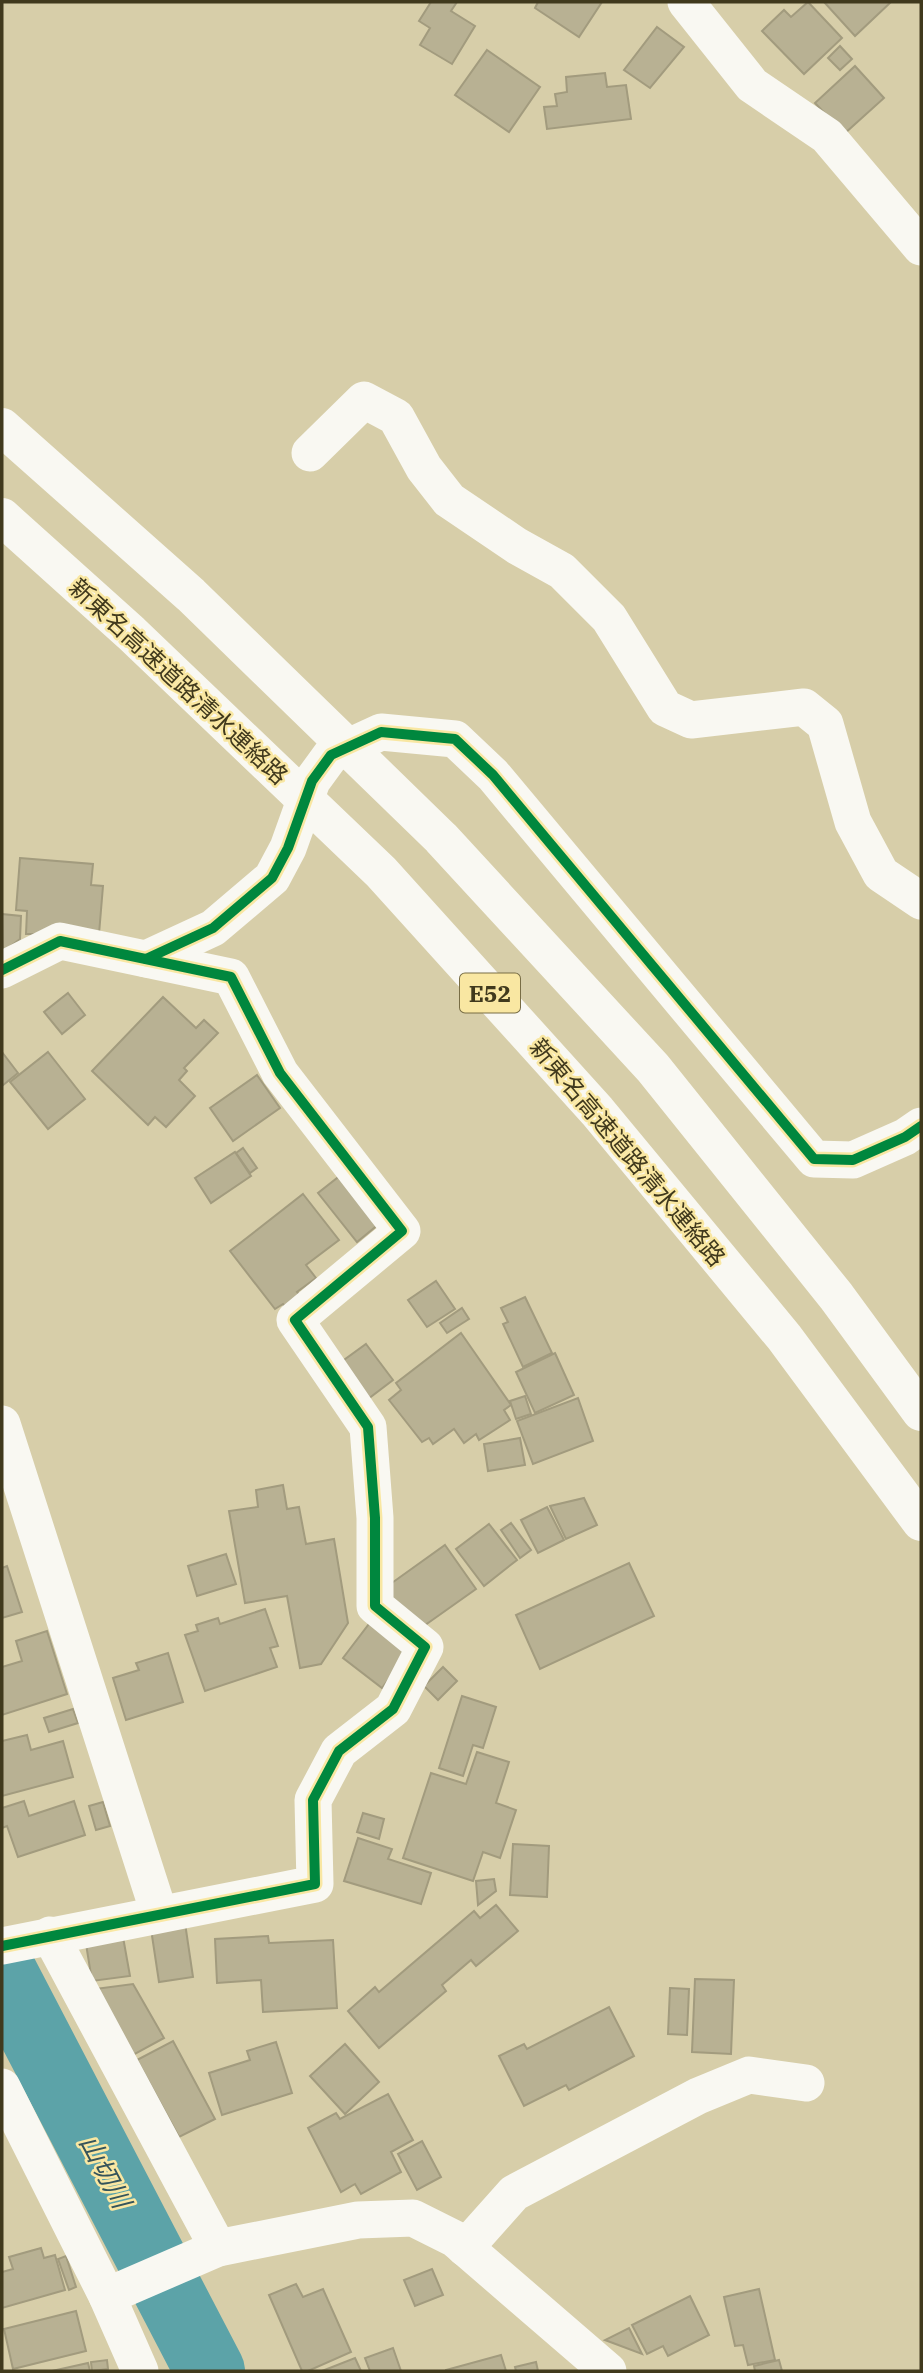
<svg xmlns="http://www.w3.org/2000/svg" width="923" height="2373" font-family="'IBM Plex Serif','Noto Sans JP',serif">
<style>
.lines{fill:none;stroke-linecap:round;stroke-linejoin:round}
.river{stroke:#5ca3a8;stroke-width:70}
.building{fill:#b8b193;stroke:#a29b7e;stroke-width:2}
.street{stroke:#f9f8f2;stroke-width:37}
.highway{stroke:#f9f8f2;stroke-width:38}
.cycleway-casing{stroke:#f9e7a2;stroke-width:15}
.cycleway{stroke:#00873e;stroke-width:10}
.labels{text-anchor:middle;dominant-baseline:central;stroke-width:5;stroke-linejoin:round;paint-order:stroke}
.shield{fill:#f9e7a2;stroke:#786d45;stroke-width:2}
.shield-label{font-size:23px;font-weight:bold;fill:#40391d}
.street-label{font-size:24px;fill:#40391d;stroke:#f9e7a2}
.water-label{font-size:26px;font-style:italic;fill:#35545b;stroke:#f9e7a2}
</style>
<rect width="100%" height="100%" fill="#d7cea9"/>
<g class="lines">
<path class="river" d="M2 1972 210 2371"/>
</g>
<g class="building">
<path d="M431 2H457L451 11 475 26 452 64 420 45 430 28 419 21Z"/>
<path d="M538 2H602L579 37 535 8Z"/>
<path d="M808 2 842 38 804 74 762 31 784 10 791 17Z"/>
<path d="M824 2H891L855 36Z"/>
<path d="M657 27 684 47 650 88 624 70Z"/>
<path d="M840 46 852 59 840 70 828 58Z"/>
<path d="M487 50 540 87 509 132 455 95Z"/>
<path d="M855 66 884 98 844 134 815 103Z"/>
<path d="M605 73 607 87 626 85 631 119 547 129 544 107 557 106 555 94 567 92 566 77Z"/>
<path d="M20 858 93 864 91 885 103 886 99 934H26L27 911 16 910Z"/>
<path d="M2 914 21 916 20 939 3 952Z"/>
<path d="M68 993 85 1015 62 1034 44 1012Z"/>
<path d="M163 997 196 1028 204 1020 218 1033 184 1068 187 1071 179 1080 195 1096 166 1127 155 1117 148 1125 92 1071Z"/>
<path d="M2 1052 18 1073 2 1086Z"/>
<path d="M48 1052 85 1099 48 1129 10 1082Z"/>
<path d="M257 1075 280 1108 233 1141 210 1108Z"/>
<path d="M243 1148 257 1168 250 1173 236 1153Z"/>
<path d="M235 1152 251 1176 211 1203 195 1178Z"/>
<path d="M346 1171 385 1219 357 1242 318 1193Z"/>
<path d="M303 1194 339 1240 306 1265 316 1278 297 1292 304 1300 289 1311 283 1304 275 1309 230 1251Z"/>
<path d="M436 1281 455 1309 427 1327 408 1300Z"/>
<path d="M525 1297 552 1353 523 1367 503 1324 508 1322 501 1308Z"/>
<path d="M462 1308 469 1319 447 1333 440 1323Z"/>
<path d="M461 1333 511 1405 504 1410 510 1420 479 1440 476 1434 464 1443 454 1429 433 1444 429 1438 422 1442 389 1400 401 1390 396 1383Z"/>
<path d="M366 1344 393 1380 364 1402 337 1365Z"/>
<path d="M555 1353 574 1395 535 1413 516 1372Z"/>
<path d="M525 1396 531 1414 516 1419 510 1401Z"/>
<path d="M578 1398 593 1441 533 1464 517 1421Z"/>
<path d="M520 1438 525 1465 488 1471 484 1444Z"/>
<path d="M283 1485 287 1509 299 1507 306 1544 334 1539 348 1623 321 1664 300 1668 287 1596 245 1603 229 1511 258 1507 256 1490Z"/>
<path d="M584 1498 597 1525 566 1539 550 1506Z"/>
<path d="M547 1507 564 1540 538 1553 521 1520Z"/>
<path d="M511 1523 531 1550 520 1558 501 1530Z"/>
<path d="M489 1524 517 1560 484 1586 456 1549Z"/>
<path d="M445 1545 476 1589 421 1628 382 1590Z"/>
<path d="M226 1554 236 1584 197 1596 188 1566Z"/>
<path d="M629 1563 654 1616 540 1669 516 1615Z"/>
<path d="M7 1566 22 1612 2 1618V1568Z"/>
<path d="M265 1609 278 1646 270 1648 277 1667 205 1691 185 1635 198 1631 196 1625 218 1618 220 1624Z"/>
<path d="M372 1620 411 1650 382 1688 343 1658Z"/>
<path d="M47 1631 67 1694 2 1715V1667L22 1661 16 1641Z"/>
<path d="M168 1653 183 1702 126 1720 113 1678 139 1670 136 1663Z"/>
<path d="M443 1667 457 1681 438 1700 424 1686Z"/>
<path d="M462 1696 496 1707 483 1748 473 1745 463 1776 439 1768Z"/>
<path d="M73 1709 78 1723 49 1732 44 1718Z"/>
<path d="M27 1735 31 1750 63 1741 73 1777 2 1796V1741Z"/>
<path d="M477 1752 509 1762 496 1803 516 1810 500 1858 483 1852 473 1881 403 1858 431 1773 466 1784Z"/>
<path d="M24 1801 29 1816 74 1801 85 1835 18 1857 7 1826 2 1828V1808Z"/>
<path d="M103 1802 110 1826 96 1830 89 1806Z"/>
<path d="M363 1813 384 1819 379 1839 357 1832Z"/>
<path d="M358 1838 392 1849 388 1859 431 1873 421 1904 344 1881Z"/>
<path d="M513 1844 549 1846 547 1897 510 1895Z"/>
<path d="M494 1879 496 1891 478 1905 476 1881Z"/>
<path d="M496 1905 518 1931 476 1966 471 1960 442 1985 446 1991 379 2048 348 2011 375 1987 379 1992 474 1911 480 1918Z"/>
<path d="M185 1923 193 1977 159 1982 151 1929Z"/>
<path d="M268 1936 269 1943 333 1940 337 2008 263 2012 261 1980 217 1983 215 1939Z"/>
<path d="M123 1937 130 1976 92 1981 86 1944Z"/>
<path d="M695 1979 734 1980 731 2054 692 2052Z"/>
<path d="M133 1984 164 2038 133 2055 95 1989Z"/>
<path d="M670 1988 689 1989 687 2035 668 2034Z"/>
<path d="M609 2007 634 2056 569 2090 566 2085 524 2106 499 2056 524 2044 527 2049Z"/>
<path d="M173 2041 215 2119 179 2137 137 2060Z"/>
<path d="M276 2042 292 2093 222 2115 209 2073 250 2060 247 2051Z"/>
<path d="M345 2044 379 2082 345 2114 310 2076Z"/>
<path d="M388 2094 413 2140 391 2152 401 2172 361 2194 355 2184 341 2192 308 2128 336 2113 340 2119Z"/>
<path d="M422 2141 441 2177 417 2190 398 2154Z"/>
<path d="M41 2248 44 2258 55 2255 65 2290 2 2308V2272L13 2269 9 2257Z"/>
<path d="M66 2256 76 2287 69 2290 58 2259Z"/>
<path d="M432 2269 443 2295 415 2306 404 2280Z"/>
<path d="M296 2284 303 2297 323 2289 351 2352 308 2371H302L269 2295Z"/>
<path d="M759 2289 775 2360 748 2365 743 2345 735 2346 724 2297Z"/>
<path d="M690 2296 709 2335 668 2356 663 2346 647 2354 632 2325Z"/>
<path d="M76 2311 86 2351 13 2369 4 2329Z"/>
<path d="M629 2328 642 2354 605 2340Z"/>
<path d="M393 2348 401 2371H370L365 2358Z"/>
<path d="M501 2355 506 2371H446V2370Z"/>
<path d="M355 2358 361 2371H322Z"/>
<path d="M107 2360 108 2369 92 2371 91 2362Z"/>
<path d="M779 2360 782 2371H755L754 2366Z"/>
<path d="M536 2362 538 2371H516L515 2367Z"/>
<path d="M88 2363 90 2371H52Z"/>
</g>
<g class="lines">
<g class="street">
<path d="M686 2 752 85 827 136 921 247"/>
<path d="M310 453 364 400 396 417 424 468 449 500 517 546 562 571 609 618 665 708 691 720 804 707 825 724 853 822 881 874 921 901"/>
<path d="M146 959 213 928 272 878 288 848 312 781 331 755 381 732 455 739 493 775 814 1159 853 1160 905 1137 921 1126"/>
<path d="M2 970 60 941 231 977 280 1073 402 1231 295 1320 368 1427 375 1518V1606L425 1647 393 1709 339 1751 313 1800 315 1884 2 1946"/>
<path d="M2 1424 159 1913"/>
<path d="M50 1935 218 2248"/>
<path d="M2 2087 107 2296 140 2371"/>
<path d="M465 2248 514 2193 698 2096 749 2075 806 2083"/>
<path d="M107 2296 218 2248 358 2220 413 2218 455 2239 608 2371"/>
</g>
<g class="highway">
<path d="M2 427 191 595 441 838 653 1068 836 1296 921 1412"/>
<path d="M2 517 131 633 381 872 597 1111 784 1337 921 1522"/>
</g>
<defs>
<g id="cycleway">
<path d="M146 959 213 928 272 878 288 848 312 781 331 755 381 732 455 739 493 775 814 1159 853 1160 905 1137 921 1126"/>
<path d="M2 970 60 941 231 977 280 1073 402 1231 295 1320 368 1427 375 1518V1606L425 1647 393 1709 339 1751 313 1800 315 1884 2 1946"/>
</g>
</defs>
<use href="#cycleway" class="cycleway-casing"/>
<use href="#cycleway" class="cycleway"/>
</g>
<g class="labels">
<rect class="shield" x="460" y="973.5" width="60" height="39" rx="5"/>
<g class="shield-label">
<text x="490" y="993">E52</text>
</g>
<g class="street-label">
<text transform="translate(179 681) rotate(43)">新東名高速道路清水連絡路</text>
<text transform="translate(628 1152) rotate(50)">新東名高速道路清水連絡路</text>
</g>
<g class="water-label">
<text transform="translate(106 2171) rotate(62)">山切川</text>
</g>
</g>
<rect width="923" height="2373" fill="none" stroke="#40391d" stroke-width="7"/>
</svg>
